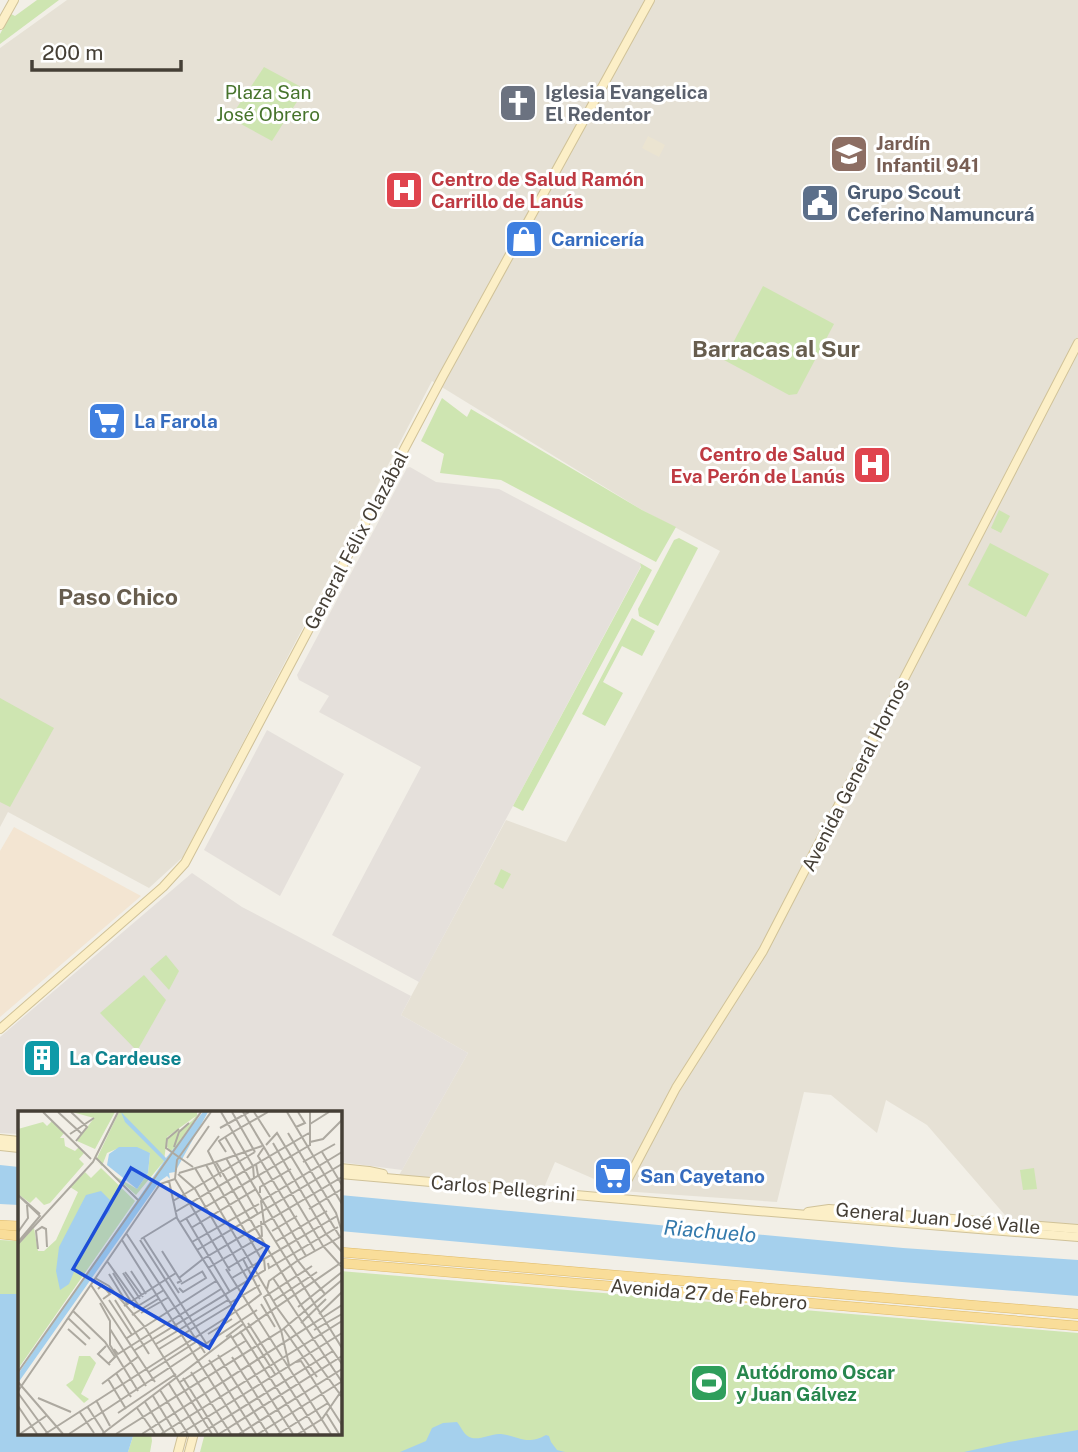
<svg xmlns="http://www.w3.org/2000/svg" width="1078" height="1452" font-family="'Public Sans',sans-serif">
<style>
.residential{fill:#e6e1d5}
.commercial{fill:#f3e5d2}
.industrial{fill:#e5e0db}
.education{fill:#ebe4d1}
.green{fill:#cee5b1}
.water{fill:#a5d0ed}
.lines{fill:none;stroke-linecap:round;stroke-linejoin:round}
.secondary-casing{stroke:#d0c298;stroke-width:10}
.primary-casing{stroke:#deba69;stroke-width:10}
.secondary{stroke:#fcefc7;stroke-width:8}
.primary{stroke:#f9dd99;stroke-width:9}
.labels{text-anchor:middle;dominant-baseline:central;stroke-width:6;stroke-linejoin:round;paint-order:stroke}
.park-label{font-size:19px;fill:#47742c;stroke:#fff}
.worship-label{font-size:19px;font-weight:bold;fill:#5b616d;stroke:#fff;text-anchor:start}
.education-label{font-size:19px;font-weight:bold;fill:#785e54;stroke:#fff;text-anchor:start}
.health-label{font-size:19px;font-weight:bold;fill:#be3a42;stroke:#fff;text-anchor:start}
.service-label{font-size:19px;font-weight:bold;fill:#4e5e75;stroke:#fff;text-anchor:start}
.shop-label{font-size:19px;font-weight:bold;fill:#366cbe;stroke:#fff;text-anchor:start}
.street-label{font-size:19px;fill:#453f36;stroke:#fff}
.culture-label{font-size:19px;font-weight:bold;fill:#0d838f;stroke:#fff;text-anchor:start}
.leisure-label{font-size:19px;font-weight:bold;fill:#27864d;stroke:#fff;text-anchor:start}
.water-label{font-size:21px;font-style:italic;fill:#347aac;stroke:#fff}
.quarter-label{font-size:23px;font-weight:bold;fill:#675d4e;stroke:#fff}
.inset-road{fill:none;stroke:#ada9a0;stroke-width:2}
.view{fill:#1d4ed8;fill-opacity:0.15;stroke:#1d4ed8;stroke-width:3.5}
.inset-edge{fill:none;stroke:#453f36;stroke-width:3.5}
</style>
<rect width="100%" height="100%" fill="#f2efe7"/>
<path class="residential" d="M67 0H1078V1229L1011 1222 927 1125 886 1100 877 1133 831 1095 804 1092 777 1202 622 1191 555 1162 543 1190 398 1177 468 1053 401 1015 506 820 566 842 720 551 642 510 432 381 183 857 149 888 8 812 0 827V48Z"/>
<path class="commercial" d="M14 827 141 896 0 1017V851Z"/>
<g class="industrial">
<path d="M410 467 436 482 499 489 640 563 641 566 419 982 332 935 421 767 319 712 329 696 299 680 297 675 407 468Z"/>
<path d="M267 730 344 774 280 896 204 850Z"/>
<path d="M192 873 242 907 411 996 401 1015 468 1053 402 1170 340 1162V1112H19V1134L0 1133V1037Z"/>
</g>
<path class="education" d="M648 136 665 145 659 157 642 148Z"/>
<g class="green">
<path d="M37 0H59L0 44V34L11 14 15 16Z"/>
<path d="M264 67 305 89 272 141 230 118Z"/>
<path d="M763 286 834 324 797 394 789 395 724 360Z"/>
<path d="M442 398 467 417 471 409 642 510 676 527 656 562 501 480 440 473 444 454 421 441Z"/>
<path d="M999 510 1010 516 1001 533 991 528Z"/>
<path d="M679 538 698 548 658 626 639 616 638 609 674 540Z"/>
<path d="M990 543 1049 574 1026 617 968 585Z"/>
<path d="M640 563 652 570 523 811 513 806 641 567Z"/>
<path d="M632 618 655 631 642 656 622 646 603 682 623 693 605 726 582 714Z"/>
<path d="M0 698 54 728 10 807 0 802Z"/>
<path d="M501 869 511 874 503 889 494 884Z"/>
<path d="M166 955 179 971 169 990 150 969Z"/>
<path d="M144 975 166 1000 137 1051 100 1013Z"/>
<path d="M1034 1168 1037 1189 1023 1190 1020 1170Z"/>
<path d="M0 1240 19 1241V1294H0Z"/>
<path d="M340 1271 1078 1333V1452H200L205 1433H340Z"/>
<path d="M134 1433H151L152 1441 150 1452H128Z"/>
</g>
<g class="water">
<path d="M0 1165 19 1167V1205L0 1204Z"/>
<path d="M340 1195 903 1248 1078 1260V1296L902 1282 340 1231Z"/>
<path d="M0 1294H19V1433H134L128 1452H0Z"/>
<path d="M457 1422C462 1428 464 1436 472 1438 481 1440 492 1433 501 1434 518 1436 526 1446 546 1435L549 1436 551 1442 557 1450 565 1452H400L426 1441 432 1428 443 1423Z"/>
<path d="M1078 1430V1452H964L1009 1442Z"/>
</g>
<g class="lines">
<defs>
<g id="secondary">
<path d="M0 25 14 0"/>
<path d="M0 1029 163 887 185 863 443 376 650 0"/>
<path d="M0 1139 19 1141"/>
<path d="M0 1146 19 1148"/>
<path d="M340 1168 369 1171 383 1174"/>
<path d="M340 1174 746 1210 1078 1237"/>
<path d="M618 1198 676 1088 763 951 1078 343"/>
<path d="M808 1212 829 1209 1078 1229"/>
<path d="M178 1452 183 1433"/>
<path d="M189 1452 194 1433"/>
</g>
<g id="primary">
<path d="M0 1225 19 1226"/>
<path d="M0 1234 19 1236"/>
<path d="M340 1252 1078 1314"/>
<path d="M340 1263 1078 1326"/>
</g>
</defs>
<use href="#secondary" class="secondary-casing"/>
<use href="#primary" class="primary-casing"/>
<use href="#secondary" class="secondary"/>
<use href="#primary" class="primary"/>
</g>
<defs>
<symbol id="church-square" viewBox="-11 -11 22 22"><rect x="-9" y="-9" width="18" height="18" rx="4" fill="#6b7280" stroke="#fff"/><path d="M-1.2-6h2.4v3.5h3.3v2.4h-3.3V6h-2.4V-.1h-3.3v-2.4h3.3Z" fill="#fff"/></symbol>
<symbol id="school-square" viewBox="-11 -11 22 22"><rect x="-9" y="-9" width="18" height="18" rx="4" fill="#8d6e63" stroke="#fff"/><path d="M0-5L7-2L0 1L-7-2ZM-4 1L0 2.5L4 1V4Q0 6-4 4Z" fill="#fff"/></symbol>
<symbol id="hospital-square" viewBox="-11 -11 22 22"><rect x="-9" y="-9" width="18" height="18" rx="4" fill="#e0444e" stroke="#fff"/><path d="M-5-5h3v3.5h4V-5h3V5h-3V1.5h-4V5h-3Z" fill="#fff"/></symbol>
<symbol id="civic-square" viewBox="-11 -11 22 22"><rect x="-9" y="-9" width="18" height="18" rx="4" fill="#5c6f8a" stroke="#fff"/><path d="M-.6-6.5H3V-4.5H.6V-3L4-1V1h2V6H-6V1h2V-1L-.6-3ZM-1.2 2.5V6h2.4V2.5Z" fill="#fff"/></symbol>
<symbol id="shop-square" viewBox="-11 -11 22 22"><rect x="-9" y="-9" width="18" height="18" rx="4" fill="#3f7fe0" stroke="#fff"/><path d="M-5-2.5h2.3a2.7 3.5 0 0 1 5.4 0H5L5.5 6h-11ZM-1.5-2.5h3a1.5 2.3 0 0 0-3 0Z" fill="#fff"/></symbol>
<symbol id="supermarket-square" viewBox="-11 -11 22 22"><rect x="-9" y="-9" width="18" height="18" rx="4" fill="#3f7fe0" stroke="#fff"/><path d="M-6-5.5h2.5l.6 2H6L4.5 2H-2.5L-4.4-4H-6ZM-1.5 3.2a1.3 1.3 0 1 0 .1 0ZM3 3.2a1.3 1.3 0 1 0 .1 0Z" fill="#fff"/></symbol>
<symbol id="building-square" viewBox="-11 -11 22 22"><rect x="-9" y="-9" width="18" height="18" rx="4" fill="#0f9aa8" stroke="#fff"/><path d="M-4-6H4V6H1V3H-1V6H-4ZM-2.5-4.3h1.7v1.8h-1.7ZM.8-4.3h1.7v1.8H.8ZM-2.5-1h1.7V.8h-1.7ZM.8-1h1.7V.8H.8Z" fill="#fff"/></symbol>
<symbol id="stadium-square" viewBox="-11 -11 22 22"><rect x="-9" y="-9" width="18" height="18" rx="4" fill="#2e9e5b" stroke="#fff"/><path d="M0-5a6.5 5 0 1 0 0 10a6.5 5 0 1 0 0-10ZM-3.5-1.8h7v3.6h-7Z" fill="#fff"/></symbol>
</defs>
<g fill-rule="evenodd">
<use href="#church-square" x="496" y="81" width="44" height="44"/>
<use href="#school-square" x="827" y="132" width="44" height="44"/>
<use href="#hospital-square" x="382" y="168" width="44" height="44"/>
<use href="#civic-square" x="798" y="181" width="44" height="44"/>
<use href="#shop-square" x="502" y="217" width="44" height="44"/>
<use href="#supermarket-square" x="85" y="399" width="44" height="44"/>
<use href="#hospital-square" x="850" y="443" width="44" height="44"/>
<use href="#building-square" x="20" y="1036" width="44" height="44"/>
<use href="#supermarket-square" x="591" y="1154" width="44" height="44"/>
<use href="#stadium-square" x="687" y="1361" width="44" height="44"/>
</g>
<g class="labels">
<g class="park-label">
<text x="268" y="92">Plaza San<tspan x="268" dy="22">José Obrero</tspan></text>
</g>
<g class="worship-label">
<text x="545" y="92">Iglesia Evangelica<tspan x="545" dy="22">El Redentor</tspan></text>
</g>
<g class="education-label">
<text x="876" y="143">Jardín<tspan x="876" dy="22">Infantil 941</tspan></text>
</g>
<g class="health-label">
<text x="431" y="179">Centro de Salud Ramón<tspan x="431" dy="22">Carrillo de Lanús</tspan></text>
<text x="845" y="454" text-anchor="end">Centro de Salud<tspan x="845" dy="22">Eva Perón de Lanús</tspan></text>
</g>
<g class="service-label">
<text x="847" y="192">Grupo Scout<tspan x="847" dy="22">Ceferino Namuncurá</tspan></text>
</g>
<g class="shop-label">
<text x="551" y="239">Carnicería</text>
<text x="134" y="421">La Farola</text>
<text x="640" y="1176">San Cayetano</text>
</g>
<g class="street-label">
<text transform="translate(356 540) rotate(-62)">General Félix Olazábal</text>
<text transform="translate(855 775) rotate(-63)">Avenida General Hornos</text>
<text transform="translate(503 1188) rotate(5)">Carlos Pellegrini</text>
<text transform="translate(938 1218) rotate(5)">General Juan José Valle</text>
<text transform="translate(709 1294) rotate(5)">Avenida 27 de Febrero</text>
</g>
<g class="culture-label">
<text x="69" y="1058">La Cardeuse</text>
</g>
<g class="leisure-label">
<text x="736" y="1372">Autódromo Oscar<tspan x="736" dy="22">y Juan Gálvez</tspan></text>
</g>
<g class="water-label">
<text transform="translate(710 1231) rotate(5)">Riachuelo</text>
</g>
<g class="quarter-label">
<text x="776" y="348">Barracas al Sur</text>
<text x="118" y="596">Paso Chico</text>
</g>
</g>
<g transform="translate(18 1111)">
<rect width="324" height="324" fill="#f2efe7"/>
<path d="M54 1H97L77 38 59 30 76 7ZM101 1H179V4L182 1 154 41 155 37 153 41 149 36 150 27 174 10 178 5 149 26 146 50 118 84 97 65 119 78 130 62 132 42 103 36 89 42 84 55 77 50 83 54 79 47ZM34 10 46 22 42 27H46L47 35 57 40 61 36 66 42 61 48 66 53 32 92 26 94 18 86 12 92 0 83V18L25 11 29 15ZM83 57 117 90 0 258V134L16 117 20 140H26L38 129 60 81 52 76 67 61 73 67ZM61 245H72L78 252 63 283 71 288 66 292 48 274 55 269Z" fill="#cee5b1"/>
<path d="M103 1 148 47 185 1H190L157 61 151 62 152 68 149 65 142 70 0 272V263L146 50 107 11ZM101 36H119L132 42 130 62 119 78 89 54 91 43ZM83 80 92 89V100L70 127 51 173 42 179 38 160 41 136 68 84Z" fill="#a5d0ed"/>
<path class="inset-road" d="M25 1 73 48M40 1 64 23M53 1 69 16 58 30M203 1 235 55 236 67M214 1 237 41M225 1 305 135 324 156M236 1 252 26M269 1 324 93M292 13 311 1M278 16 287 12 280 1M202 17 231 1M161 18 149 28 148 37 175 56M215 21 250 1M270 22 318 102 324 121M52 23 76 7M201 25 190 40 203 66M207 26 280 150 307 183M292 31 305 28 324 9M255 32 308 123 324 141M248 34 259 22 322 126M292 35V1M156 36 161 21 171 12M246 36 240 45 297 140M208 41 201 30 215 21M304 41 324 74M324 41 243 90 246 112 324 237M78 47 121 90M169 47 191 15M208 47 240 103M198 51 244 35M285 51 317 33M238 53 240 64 288 145M188 54 244 149M177 57 260 198 324 286M161 62 198 51 283 194 324 253M160 63 177 78 230 169M157 68 212 160M151 70 159 107 257 263M242 82V76L273 58M0 84 22 103M0 84 22 105 0 131M155 90 237 41M291 98 324 78M157 101 291 22M168 107 212 181M162 111 292 34M173 117 238 78M254 120 279 105M0 121 10 107 9 94M108 122 187 242M125 126 161 182M123 128 159 106M104 129 226 323M122 129 188 232M174 131 241 93M257 131 309 100M0 133 75 51 100 1M20 138 18 120 24 116 28 118 29 136M179 139 324 53M144 140 163 170 159 172M185 148 324 66M225 148 243 183 230 193M89 150 121 195M250 152 251 157 320 116M190 157 244 125 243 110M210 157 245 136M208 158 313 323M113 160 128 183M107 161 125 186M95 162 117 197M105 162 122 188M91 163 110 194M77 167 91 175 126 215 194 323M161 167 185 148M214 167 319 105M255 167 324 271M163 173 185 160M73 174 137 271M161 177 165 181 188 167 184 160M80 178 84 174 92 183 85 188M249 178 251 170 279 150 324 125M91 189 114 224M97 189 131 243M255 190 299 161M82 192 92 210V234L120 280M212 192 242 174M243 193 257 216M106 195 158 162M120 195 146 179M280 196 324 161M55 200 87 231 97 246 90 253M123 202 151 186M301 203 324 181M114 204 140 188M50 207 72 228M230 212 301 323M283 212 308 188M265 217 299 266M50 218 68 234M92 218 128 275M296 219 324 203M222 220 288 323M190 223 214 208M208 226 225 213M109 227 198 170M214 227 324 151M138 233 210 189M88 235 80 243 92 254M96 238 100 243 203 178M141 238 213 194M117 239 247 159 246 147M200 244 250 323M214 246 263 323M191 249 238 323M278 251 283 250 324 314M271 254 263 219 246 186 294 155M0 261 183 1M131 261 181 229M173 261 213 323M98 262 113 286M165 267 200 323M90 268 108 298M0 271 45 323M162 271 229 229M84 273 121 245M151 273 182 323M142 279 170 323M0 280 142 73 157 68 159 49 193 1M0 282 30 323M135 285 158 323M20 287 53 301M78 289 92 315M127 291 147 323M0 295 19 323M69 295 87 323M119 297 137 323M61 300 76 322M100 302 158 263M308 302 321 323M2 323 28 305M27 323 231 192M51 323 239 199M84 323 213 225 275 323M98 323 264 219 324 169M124 323 324 194M143 323 324 210M162 323 324 222M182 323 315 240M201 323 324 245M221 323 324 258M240 323 323 271M260 323 310 292M280 323 304 308 324 279"/>
<path class="view" d="M113 57 250 136 191 237 55 158Z"/>
<rect width="324" height="324" class="inset-edge"/>
</g>
<path d="M32 60v10h149v-10" fill="none" stroke="#453f36" stroke-width="3.5"/>
<text x="42" y="60" font-size="21" fill="#453f36" stroke="#ffffff" stroke-width="5" paint-order="stroke">200 m</text>
</svg>
